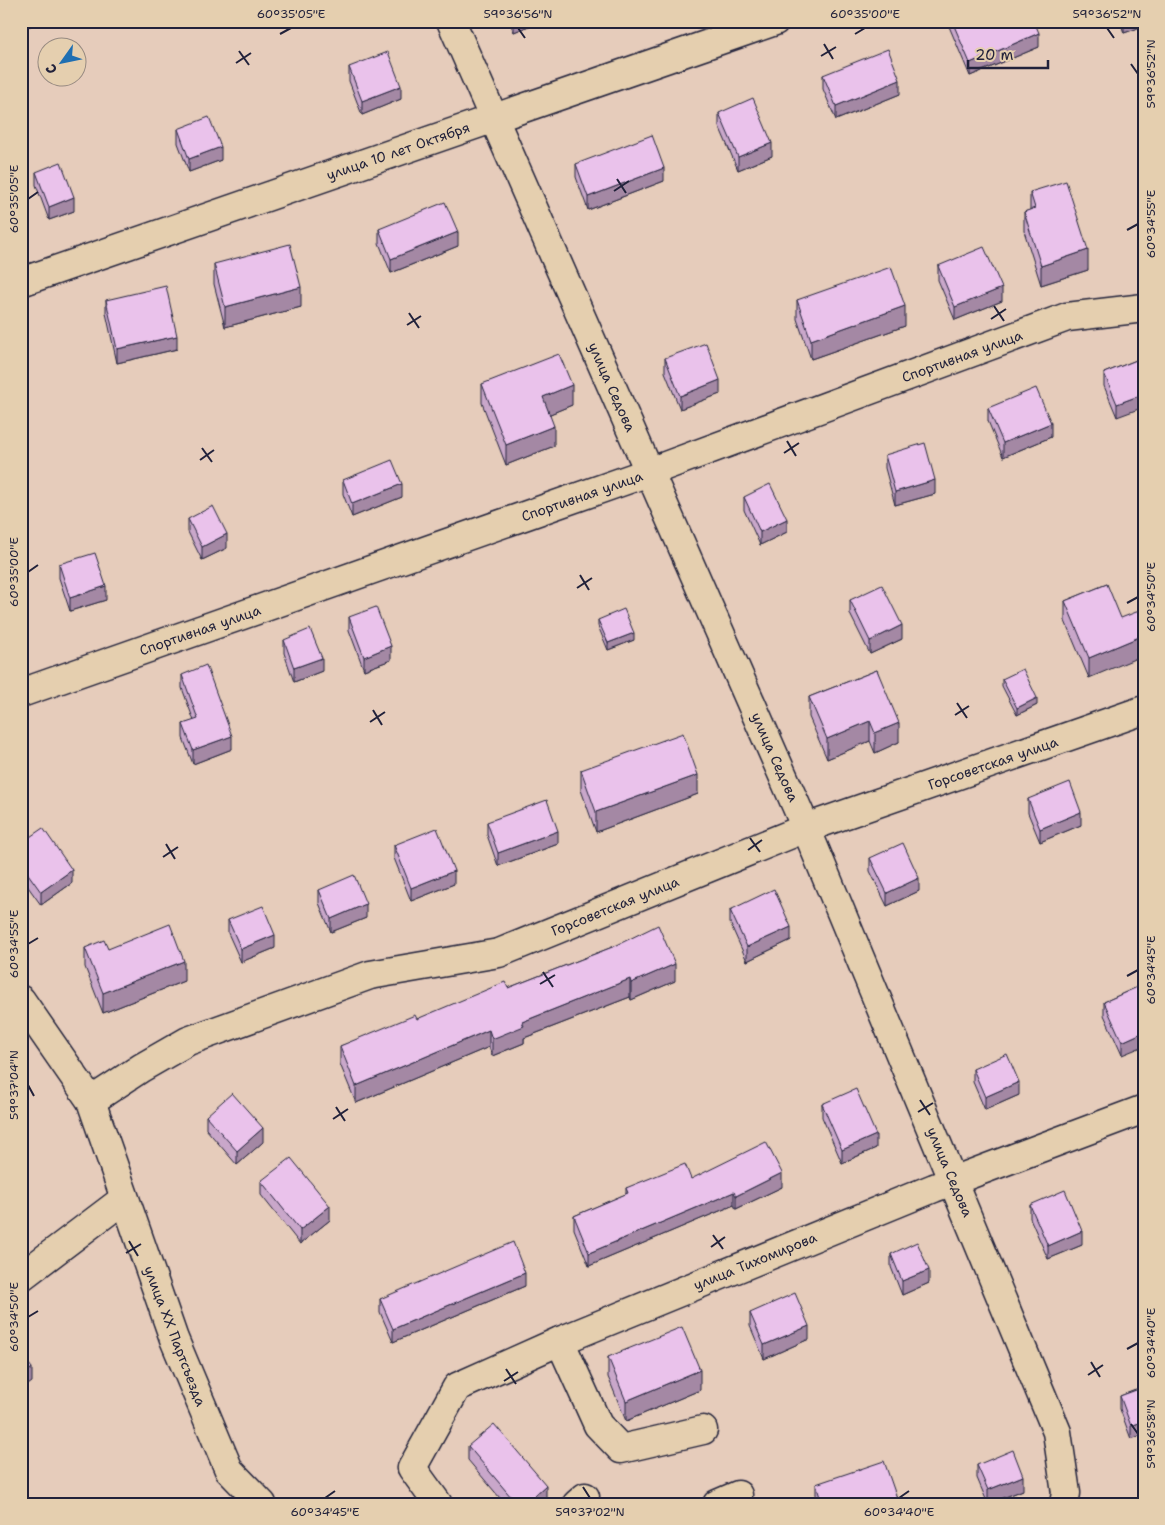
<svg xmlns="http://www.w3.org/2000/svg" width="1165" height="1525" font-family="'Shantell Sans',sans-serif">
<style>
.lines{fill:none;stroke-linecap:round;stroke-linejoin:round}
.minor-casing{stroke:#22223b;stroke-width:31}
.tertiary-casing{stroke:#22223b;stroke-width:31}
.minor{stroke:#e5cfaf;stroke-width:28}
.tertiary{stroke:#e5cfaf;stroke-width:28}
.wall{fill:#c9a7ca;stroke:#22223b}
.shaded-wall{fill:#a488a4;stroke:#22223b}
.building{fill:#eac2eb;stroke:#22223b}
.ticks{fill:none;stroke:#22223b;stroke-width:2}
.labels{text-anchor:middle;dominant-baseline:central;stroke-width:4;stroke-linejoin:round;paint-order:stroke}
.street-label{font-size:14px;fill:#22223b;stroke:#e5cfaf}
.neatline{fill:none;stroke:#22223b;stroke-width:2}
.ticks-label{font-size:12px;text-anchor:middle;fill:#22223b}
</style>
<rect width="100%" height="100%" fill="#e6ccbb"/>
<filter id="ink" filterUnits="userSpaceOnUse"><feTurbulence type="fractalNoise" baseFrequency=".02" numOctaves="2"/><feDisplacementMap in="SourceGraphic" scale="10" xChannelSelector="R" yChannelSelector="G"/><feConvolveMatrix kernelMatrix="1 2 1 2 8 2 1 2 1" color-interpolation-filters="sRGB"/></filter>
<g filter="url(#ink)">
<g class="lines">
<defs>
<g id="minor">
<path d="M21 282 775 21"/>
<path d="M21 693 649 472 1067 317 1144 308"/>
<path d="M21 1000 91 1101 174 1339 229 1470 262 1504"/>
<path d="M91 1101 141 1068 188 1041 370 975 499 953 806 828 1144 710"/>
<path d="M21 1277 124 1199"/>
<path d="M560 1341 598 1425 621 1449 703 1430"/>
<path d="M438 1504 412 1468 457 1387 560 1341 934 1188 1144 1109"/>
<path d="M577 1504 585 1497"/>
<path d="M717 1504 738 1495"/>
</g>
<path id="tertiary" d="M451 21 806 828 1057 1432 1066 1493 1064 1504"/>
</defs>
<use href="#minor" class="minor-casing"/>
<use href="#tertiary" class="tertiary-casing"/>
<use href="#minor" class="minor"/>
<use href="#tertiary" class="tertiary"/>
</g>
<g class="wall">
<path d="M509 21H541L514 32Z"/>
<path d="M948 21H989L991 26 1039 47 970 76 948 24Z"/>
<path d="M1120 21H1144V26L1124 33Z"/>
<path d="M349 67 401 99 362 115 349 81Z"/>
<path d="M823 75 900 94 836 120 823 89Z"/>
<path d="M719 113 772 156 738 170 719 126Z"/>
<path d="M178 129 221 160 189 172 178 143Z"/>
<path d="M576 164 664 181 588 210 576 177Z"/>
<path d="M36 172 74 211 49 220 36 185Z"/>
<path d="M1030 192 1088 270 1041 285 1024 231V212L1030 210Z"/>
<path d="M379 229 458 246 391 273 379 243Z"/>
<path d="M214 264 301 307 225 327 214 284Z"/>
<path d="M938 266 1002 301 955 320 938 280Z"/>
<path d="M106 300 177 349 117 363 106 313Z"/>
<path d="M797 300 905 326 811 359 797 319Z"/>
<path d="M1144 357 1117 417 1104 386V373Z"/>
<path d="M665 358 720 394 680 409 665 372Z"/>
<path d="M482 384 572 405 550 414 554 446 506 465 482 403Z"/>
<path d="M988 408 1051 437 1003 457 988 421Z"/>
<path d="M885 455 935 494 895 505 885 468Z"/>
<path d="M343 480 402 497 352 517 343 494Z"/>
<path d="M744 497 787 532 760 545 744 510Z"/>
<path d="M188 519 227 548 202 560 188 532Z"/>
<path d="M59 564 106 600 70 611 59 578Z"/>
<path d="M1107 584 1089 678 1065 621V601Z"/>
<path d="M850 600 902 639 870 654 850 614Z"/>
<path d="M349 617 391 660 364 670 349 630Z"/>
<path d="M598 620 634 640 608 650 598 626Z"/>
<path d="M284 640 322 671 294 682 284 653Z"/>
<path d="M877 670 899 742 875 753 870 741 827 759 809 717V697Z"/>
<path d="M182 675 232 749 193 764 183 738V724L194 721 182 688Z"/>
<path d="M1002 679 1037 705 1017 715 1002 686Z"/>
<path d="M581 770 698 794 596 832 581 790Z"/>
<path d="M1028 799 1081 825 1040 842 1028 813Z"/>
<path d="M487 822 558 844 498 866 487 835Z"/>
<path d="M21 843 72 883 41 905 21 877Z"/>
<path d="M394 845 454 884 411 901 394 858Z"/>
<path d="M870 858 919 891 887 906 870 871Z"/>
<path d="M319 890 366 918 331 932 319 903Z"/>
<path d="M730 910 791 940 747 961 730 923Z"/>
<path d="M228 920 275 948 241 962 228 933Z"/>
<path d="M615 946 675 981 631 1000 630 997 524 1038V1043L492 1056 489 1047 356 1103 340 1064V1046L508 988Z"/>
<path d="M85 948 108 949 184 981 103 1013 85 967Z"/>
<path d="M1144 984 1122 1055 1104 1015V1002Z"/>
<path d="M973 1069 1019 1095 985 1110 973 1082Z"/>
<path d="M822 1104 876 1148 842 1163 822 1117Z"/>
<path d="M206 1116 263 1142 237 1165 206 1129Z"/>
<path d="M691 1179 782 1187 736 1209 734 1205 589 1266 574 1229V1216L626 1194V1188Z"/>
<path d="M261 1181 330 1220 300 1244 261 1195Z"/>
<path d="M1030 1205 1082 1245 1048 1259 1030 1218Z"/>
<path d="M891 1254 929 1283 902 1295 891 1267Z"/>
<path d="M525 1286 393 1342 380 1312V1299Z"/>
<path d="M750 1313 809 1339 764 1359 750 1326Z"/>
<path d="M608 1357 700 1390 626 1421 608 1377Z"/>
<path d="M1144 1387V1434L1131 1439 1120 1409V1396Z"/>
<path d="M468 1446 546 1499 540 1504H505L468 1460Z"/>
<path d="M977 1465 1023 1490 988 1504 977 1478Z"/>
<path d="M816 1484 899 1504H816Z"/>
</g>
<g class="shaded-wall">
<path d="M21 21H33V25L21 29Z"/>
<path d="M514 21H541L514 32Z"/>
<path d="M1124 21H1144V26L1124 33Z"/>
<path d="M1039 33V47L970 76V63Z"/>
<path d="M900 80V94L836 120V106Z"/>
<path d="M401 86V99L362 115V101Z"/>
<path d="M772 143V156L738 170V157Z"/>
<path d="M221 147V160L189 172V159Z"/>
<path d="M664 168V181L588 210V197Z"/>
<path d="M74 197V211L49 220V207Z"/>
<path d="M458 232V246L391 273V259Z"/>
<path d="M1088 250V270L1041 285V266Z"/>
<path d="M301 287V307L225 327V307Z"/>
<path d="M1002 288V301L955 320V307Z"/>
<path d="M905 306V326L811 359V340Z"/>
<path d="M177 336V349L117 363V349Z"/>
<path d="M720 380V394L680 409V396Z"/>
<path d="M572 385V405L543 417V397Z"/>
<path d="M1144 394V407L1117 417V404Z"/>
<path d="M1051 423V437L1003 457V443Z"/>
<path d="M554 426V446L506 465V445Z"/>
<path d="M935 480V494L895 505V492Z"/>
<path d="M402 484V497L352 517V504Z"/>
<path d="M787 519V532L760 545V532Z"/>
<path d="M227 534V548L202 560V547Z"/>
<path d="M106 586V600L70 611V598Z"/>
<path d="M902 625V639L870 654V641Z"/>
<path d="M634 633V640L608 650V643Z"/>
<path d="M1144 635V655L1089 678V658Z"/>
<path d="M391 646V660L364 670V657Z"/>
<path d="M322 658V671L294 682V668Z"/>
<path d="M1037 698V705L1017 715V708Z"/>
<path d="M870 721V741L827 759V739Z"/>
<path d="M899 723V742L875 753V733Z"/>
<path d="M232 736V749L193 764V750Z"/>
<path d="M698 775V794L596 832V812Z"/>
<path d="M1081 812V825L1040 842V829Z"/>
<path d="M558 831V844L498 866V853Z"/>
<path d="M72 870V883L41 905V892Z"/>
<path d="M454 871V884L411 901V888Z"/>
<path d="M919 878V891L887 906V893Z"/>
<path d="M366 904V918L331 932V919Z"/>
<path d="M791 927V940L747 961V947Z"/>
<path d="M275 935V948L241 962V949Z"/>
<path d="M184 961V981L103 1013V993Z"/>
<path d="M675 964V981L631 1000V983Z"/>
<path d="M630 979V997L524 1038V1043L492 1056V1039L522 1022Z"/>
<path d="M489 1030V1047L356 1103V1086Z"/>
<path d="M1144 1032V1046L1122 1055V1042Z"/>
<path d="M1019 1082V1095L985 1110V1097Z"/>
<path d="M263 1128V1142L237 1165V1151Z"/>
<path d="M876 1135V1148L842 1163V1150Z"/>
<path d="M782 1173V1187L736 1209V1196Z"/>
<path d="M734 1192V1205L589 1266V1253Z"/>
<path d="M330 1206V1220L300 1244V1230Z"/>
<path d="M1082 1231V1245L1048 1259V1246Z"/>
<path d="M929 1270V1283L902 1295V1281Z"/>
<path d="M525 1273V1286L393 1342V1329Z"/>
<path d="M809 1326V1339L764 1359V1345Z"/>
<path d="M32 1368V1382L21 1390V1377Z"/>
<path d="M700 1370V1390L626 1421V1401Z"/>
<path d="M1144 1421V1434L1131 1439V1426Z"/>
<path d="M1023 1476V1490L988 1504V1490Z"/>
<path d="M546 1485V1499L540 1504H525Z"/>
</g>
<g class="building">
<path d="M952 21H989L991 26 1003 21H1034L1039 33 970 63Z"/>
<path d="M888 49 900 80 836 106 823 75Z"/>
<path d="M388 52 401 86 362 101 349 67Z"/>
<path d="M753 98 772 143 738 157 719 113Z"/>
<path d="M209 117 221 147 189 159 178 129Z"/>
<path d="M652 135 664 168 588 197 576 164Z"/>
<path d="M61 162 74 197 49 207 36 172Z"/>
<path d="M1066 181 1088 250 1041 266 1024 212 1035 208 1030 192Z"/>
<path d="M445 202 458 232 391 259 379 229Z"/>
<path d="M290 244 301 287 225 307 214 264Z"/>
<path d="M984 247 1002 288 955 307 938 266Z"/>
<path d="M891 267 905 306 811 340 797 300Z"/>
<path d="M166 286 177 336 117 349 106 300Z"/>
<path d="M706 343 720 380 680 396 665 358Z"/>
<path d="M559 354 572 385 543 397 554 426 506 445 482 384Z"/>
<path d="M1144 357V394L1117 404 1104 373Z"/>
<path d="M1036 388 1051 423 1003 443 988 408Z"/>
<path d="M925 443 935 480 895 492 885 455Z"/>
<path d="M392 460 402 484 352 504 343 480Z"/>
<path d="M770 484 787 519 760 532 744 497Z"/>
<path d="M213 506 227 534 202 547 188 519Z"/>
<path d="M95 553 106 586 70 598 59 564Z"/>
<path d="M1107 584 1121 618 1144 609V635L1089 658 1065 601Z"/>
<path d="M882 585 902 625 870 641 850 600Z"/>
<path d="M376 607 391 646 364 657 349 617Z"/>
<path d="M624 609 634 633 608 643 598 620Z"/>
<path d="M310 629 322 658 294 668 284 640Z"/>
<path d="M206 665 232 736 193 750 183 724 198 719 182 675Z"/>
<path d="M1023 669 1037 698 1017 708 1002 679Z"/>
<path d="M877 670 899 723 875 733 870 721 827 739 809 697Z"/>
<path d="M683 733 698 775 596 812 581 770Z"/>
<path d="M1070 782 1081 812 1040 829 1028 799Z"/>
<path d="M547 800 558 831 498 853 487 822Z"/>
<path d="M43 828 72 870 41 892 21 864V843Z"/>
<path d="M437 828 454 871 411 888 394 845Z"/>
<path d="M903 843 919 878 887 893 870 858Z"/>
<path d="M354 875 366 904 331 919 319 890Z"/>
<path d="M774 889 791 927 747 947 730 910Z"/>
<path d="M263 906 275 935 241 949 228 920Z"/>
<path d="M170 924 184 961 103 993 85 948 104 940 108 949Z"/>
<path d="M658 925 675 964 631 983 630 979 522 1022 524 1026 492 1039 489 1030 356 1086 340 1046 415 1015 417 1019 505 982 508 988 615 946Z"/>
<path d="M1144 984V1032L1122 1042 1104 1002Z"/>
<path d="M1007 1054 1019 1082 985 1097 973 1069Z"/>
<path d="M856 1089 876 1135 842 1150 822 1104Z"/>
<path d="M232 1093 263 1128 237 1151 206 1116Z"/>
<path d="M766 1142 782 1173 736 1196 734 1192 589 1253 574 1216 628 1193 626 1188 685 1164 691 1179Z"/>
<path d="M291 1158 330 1206 300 1230 261 1181Z"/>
<path d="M1065 1190 1082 1231 1048 1246 1030 1205Z"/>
<path d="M513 1242 525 1273 393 1329 380 1299Z"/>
<path d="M917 1242 929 1270 902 1281 891 1254Z"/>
<path d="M795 1293 809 1326 764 1345 750 1313Z"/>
<path d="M682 1327 700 1370 626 1401 608 1357Z"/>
<path d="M21 1354 32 1368 21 1377Z"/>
<path d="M1144 1387V1421L1131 1426 1120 1396Z"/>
<path d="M494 1424 546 1485 525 1504H517L468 1446Z"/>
<path d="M1013 1450 1023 1476 988 1490 977 1465Z"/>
<path d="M884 1461 899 1504H822L816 1484Z"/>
</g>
</g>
<path class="ticks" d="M518 28 525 38M1107 28 1114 38M280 34 291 28M855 34 865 28M824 44 833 59M239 51 249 65M821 56 836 47M236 63 251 53M1131 64 1138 74M617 179 626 193M614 191 629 181M28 199 38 192M1127 230 1138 224M994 306 1004 321M409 313 419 328M991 319 1006 309M407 325 421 316M787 441 796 456M202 448 212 462M784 453 799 443M200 460 214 450M28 572 38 565M580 575 589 590M577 588 592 578M1127 603 1138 597M957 703 967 718M373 710 382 725M955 715 969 706M370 722 385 712M750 838 760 852M166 844 175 859M748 850 762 840M163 857 178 847M28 944 38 938M543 972 553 987M1127 976 1138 970M540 984 555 975M28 1085 34 1096M920 1100 930 1115M336 1107 345 1121M918 1112 933 1103M333 1119 348 1109M713 1235 723 1249M129 1241 138 1256M711 1247 725 1237M126 1253 141 1244M28 1317 38 1311M1127 1349 1138 1343M1091 1362 1100 1377M506 1369 516 1384M1088 1375 1103 1365M504 1381 518 1372M1131 1424 1138 1434M583 1487 590 1498M325 1498 335 1491M899 1498 909 1491"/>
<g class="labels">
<g class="street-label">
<text transform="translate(398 151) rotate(-19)">улица 10 лет Октября</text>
<text transform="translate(962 356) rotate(-20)">Спортивная улица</text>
<text transform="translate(612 387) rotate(66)">улица Седова</text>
<text transform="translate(582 496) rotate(-19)">Спортивная улица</text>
<text transform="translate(200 630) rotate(-19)">Спортивная улица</text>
<text transform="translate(775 757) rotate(66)">улица Седова</text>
<text transform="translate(993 763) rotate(-19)">Горсоветская улица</text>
<text transform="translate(615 906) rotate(-22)">Горсоветская улица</text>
<text transform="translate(950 1172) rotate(67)">улица Седова</text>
<text transform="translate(755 1261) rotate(-22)">улица Тихомирова</text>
<text transform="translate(175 1336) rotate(69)">улица XX Партсъезда</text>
</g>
</g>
<rect width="1165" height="1525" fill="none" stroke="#e5cfaf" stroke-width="55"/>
<g transform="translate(62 62) rotate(237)"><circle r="24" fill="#e5cfaf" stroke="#978a81"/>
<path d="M0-4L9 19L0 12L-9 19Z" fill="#1f6fb2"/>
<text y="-8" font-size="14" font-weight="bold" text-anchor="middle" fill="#22223b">С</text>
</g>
<path d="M968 60v8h80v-8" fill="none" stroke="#22223b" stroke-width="2.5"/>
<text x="975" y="60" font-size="15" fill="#22223b" stroke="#e5cfaf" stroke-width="4" paint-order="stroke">20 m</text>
<rect x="28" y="28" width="1110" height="1470" class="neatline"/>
<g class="ticks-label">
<text x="291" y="18">60°35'05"E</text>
<text x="518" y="18">59°36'56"N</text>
<text x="865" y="18">60°35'00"E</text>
<text x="1107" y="18">59°36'52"N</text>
<text transform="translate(1151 74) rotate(-90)" y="4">59°36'52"N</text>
<text transform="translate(14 199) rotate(-90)" y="4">60°35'05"E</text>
<text transform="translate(1151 224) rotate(-90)" y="4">60°34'55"E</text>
<text transform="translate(14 572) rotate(-90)" y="4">60°35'00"E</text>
<text transform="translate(1151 597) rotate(-90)" y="4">60°34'50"E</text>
<text transform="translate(14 944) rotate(-90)" y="4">60°34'55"E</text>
<text transform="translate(1151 970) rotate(-90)" y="4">60°34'45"E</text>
<text transform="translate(14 1085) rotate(-90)" y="4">59°37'04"N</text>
<text transform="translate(14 1317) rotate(-90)" y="4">60°34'50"E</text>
<text transform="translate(1151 1343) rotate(-90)" y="4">60°34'40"E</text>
<text transform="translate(1151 1434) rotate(-90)" y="4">59°36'58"N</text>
<text x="325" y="1516">60°34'45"E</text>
<text x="590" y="1516">59°37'02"N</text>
<text x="899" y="1516">60°34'40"E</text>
</g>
</svg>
